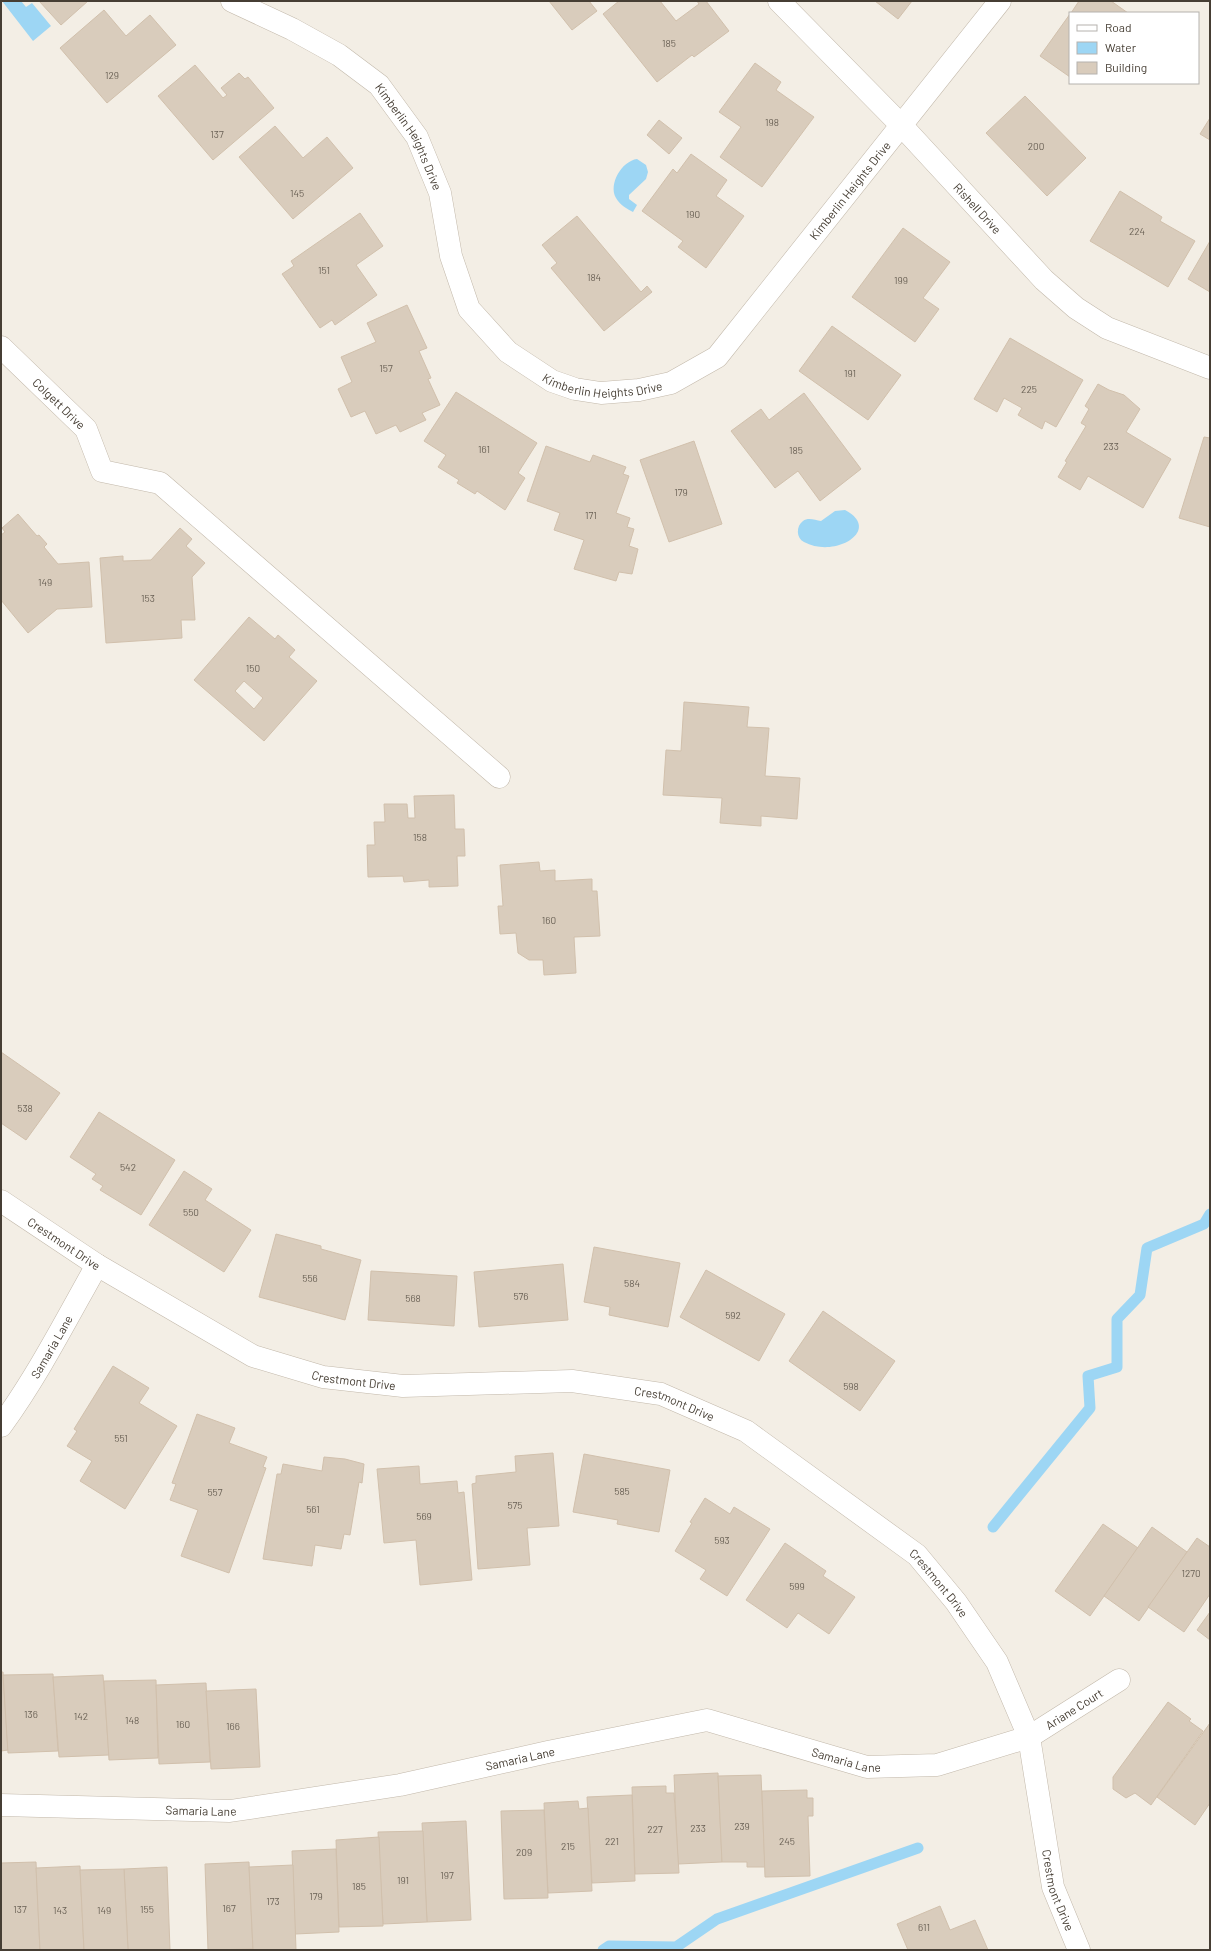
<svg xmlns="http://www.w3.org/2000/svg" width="1211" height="1951" font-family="Barlow,sans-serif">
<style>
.water{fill:#9dd6f4}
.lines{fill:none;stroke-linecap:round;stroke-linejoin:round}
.stream{stroke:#9dd6f4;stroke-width:11}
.building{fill:#d9ccbc;stroke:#d1c0ac;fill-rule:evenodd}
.minor-casing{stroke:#c2b8aa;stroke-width:23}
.minor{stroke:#fff;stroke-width:22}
.labels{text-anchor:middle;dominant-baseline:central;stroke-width:3.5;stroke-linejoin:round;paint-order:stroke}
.number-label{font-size:10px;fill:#6b6256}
.street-label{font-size:12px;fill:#463e34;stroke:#fff}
</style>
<rect width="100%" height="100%" fill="#f3eee5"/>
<g class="water">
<path d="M2 1H21L26 7 32 3 51 26 33 41Z"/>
<path d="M637 159 646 165 648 172 646 179 629 195V199L637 205 633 212C627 209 620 205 616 198 608 184 622 161 637 159Z"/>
<path d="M845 510C883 530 835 559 804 542 796 538 796 526 803 521 808 517 815 520 821 521L835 511Z"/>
</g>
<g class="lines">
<g class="stream">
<path d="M993 1527 1090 1408 1088 1376 1117 1367V1319L1140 1295 1147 1248 1204 1224 1210 1214"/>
<path d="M603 1950 609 1946 676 1947 717 1919 918 1848"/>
</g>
</g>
<g class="building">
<path d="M39 1H88L61 25Z"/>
<path d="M549 1H589L597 11 572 30Z"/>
<path d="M619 1H660L676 21 699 4 697 1H706L729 31 694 57 692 55 657 82 603 14Z"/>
<path d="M875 1H912L898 19Z"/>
<path d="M1079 1H1111L1128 13H1071Z"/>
<path d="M104 10 126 36 150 15 176 45 107 103 60 48Z"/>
<path d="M1070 14V77L1040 56Z"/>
<path d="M755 63 781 82 776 90 814 117 762 187 720 157 741 127 719 112Z"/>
<path d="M195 65 223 98 227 95 221 88 239 73 245 79 248 77 274 108 213 160 158 96Z"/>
<path d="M1025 96 1086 158 1047 196 986 133Z"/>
<path d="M1210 118V140L1200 134Z"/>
<path d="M659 120 682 138 669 154 647 135Z"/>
<path d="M275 126 303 158 327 137 353 168 293 219 239 157Z"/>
<path d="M691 154 727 180 716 196 744 216 706 268 678 247 683 241 642 211 673 169 677 173Z"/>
<path d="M1120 191 1162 217 1160 221 1195 241 1168 287 1090 241Z"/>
<path d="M360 213 383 246 356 265 377 295 335 325 332 320 320 328 282 274 294 266 291 261Z"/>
<path d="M577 216 641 292 647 286 652 292 604 331 551 268 557 263 542 245Z"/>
<path d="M903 228 950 262 923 298 939 309 915 342 852 297Z"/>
<path d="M1210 241V292L1188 279Z"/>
<path d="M407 305 427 348 419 351 431 378 428 379 440 405 422 413 426 420 400 432 396 425 376 434 365 411 351 417 338 389 352 382 341 357 376 342 367 323Z"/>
<path d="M832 326 901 375 868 420 799 371Z"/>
<path d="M1010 338 1083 380 1056 427 1045 421 1042 429 1018 415 1022 408 1004 398 997 412 974 399Z"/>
<path d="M1098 384 1109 390 1124 395 1140 409 1126 432 1171 459 1143 508 1088 476 1080 490 1058 477 1067 462 1065 461 1086 426 1081 423 1089 409 1085 406Z"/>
<path d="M456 392 537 443 518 473 525 478 505 510 477 491 475 494 457 483 459 480 438 467 446 455 424 441Z"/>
<path d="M804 393 861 469 820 501 798 471 775 488 731 431 761 409 769 420Z"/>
<path d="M1204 437 1210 438V527L1179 518Z"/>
<path d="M694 441 722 524 669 542 640 460Z"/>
<path d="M546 446 590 462 593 455 626 467 623 474 629 476 616 513 630 518 627 527 634 529 629 546 638 549 632 574 619 572 616 581 574 569 584 540 554 530 560 513 527 501Z"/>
<path d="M18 514 37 536 39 535 47 544 44 547 58 564 89 562 92 607 57 609 28 633 1 600V535L5 532 2 528Z"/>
<path d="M180 528 192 539 186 546 205 563 192 577 195 620H181L182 638 106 643 100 558 123 556V561L151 560Z"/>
<path d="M249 617 275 639 278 635 295 650 289 657 317 681 264 741 194 680ZM244 681 263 698 254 709 235 691Z"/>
<path d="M684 702 749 707 747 727 769 728 765 776 800 778 797 819 761 816V826L720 823 722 798 663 795 666 750 681 751Z"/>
<path d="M454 795 455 829H464L465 856H457L458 886 429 887V880L404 882 403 876 368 877 367 845H375L374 822H385L384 804H407L408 818H415L414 796Z"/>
<path d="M539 862 540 871 555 870V881L592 879V891H597L600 936 574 937 576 973 544 975 543 960H529L518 953 516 933 500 934 498 906H503L500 865Z"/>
<path d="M1 1052 60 1093 26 1140 1 1123Z"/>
<path d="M99 1112 175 1160 141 1215 100 1190 103 1186 92 1179 96 1174 70 1157Z"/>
<path d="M184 1171 212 1189 205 1200 251 1230 224 1272 149 1225Z"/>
<path d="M276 1234 321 1246V1249L361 1260 345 1320 259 1297Z"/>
<path d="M594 1247 680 1263 668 1327 609 1315 610 1307 584 1302Z"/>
<path d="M563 1264 568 1320 479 1327 474 1272Z"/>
<path d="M706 1270 785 1314 759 1361 680 1317Z"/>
<path d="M371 1271 457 1276 454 1326 368 1320Z"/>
<path d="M823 1311 895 1361 860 1411 789 1361Z"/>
<path d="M113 1366 149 1388 139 1403 177 1426 125 1509 80 1481 92 1461 67 1446 77 1431 74 1429Z"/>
<path d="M197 1414 235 1428 229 1443 267 1457 263 1467 266 1468 229 1573 181 1556 198 1510 170 1500 176 1484 172 1483Z"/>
<path d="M553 1453 559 1526 527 1528 530 1565 478 1569 472 1484 476 1483V1476L516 1472 515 1456Z"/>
<path d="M584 1454 670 1470 659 1532 617 1524 618 1520 573 1512Z"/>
<path d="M324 1457 345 1459 364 1464 362 1483 359 1482 350 1535 344 1534 341 1549 315 1545 312 1566 263 1559 277 1474H281L283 1464 322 1471Z"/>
<path d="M419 1466 420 1484 457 1481 458 1493 464 1492 472 1580 420 1585 416 1540 384 1543 377 1469Z"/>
<path d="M705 1498 730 1514 734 1507 770 1529 727 1596 700 1579 706 1570 675 1551 692 1523 690 1522Z"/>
<path d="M1103 1524 1138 1548 1090 1616 1055 1591Z"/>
<path d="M1152 1527 1187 1552 1139 1621 1104 1596Z"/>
<path d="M1197 1538 1210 1547V1594L1184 1632 1148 1607Z"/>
<path d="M785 1543 826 1571 823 1576 855 1597 829 1634 798 1613 787 1628 746 1600Z"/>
<path d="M1210 1612V1640L1197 1630Z"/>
<path d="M1 1672H3L8 1750 1 1751Z"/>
<path d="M53 1674 58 1751 8 1753 3 1675Z"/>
<path d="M103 1675 109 1755 59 1757 53 1677Z"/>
<path d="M156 1680 158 1758 109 1760 104 1681Z"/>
<path d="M206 1683 210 1762 159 1764 156 1685Z"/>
<path d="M256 1689 260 1767 211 1769 206 1691Z"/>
<path d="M1168 1702 1191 1719 1189 1721 1203 1731 1151 1805 1135 1793 1126 1798 1113 1789V1777Z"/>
<path d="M1210 1723V1803L1195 1825 1157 1797Z"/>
<path d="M718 1773 722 1862 678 1864 674 1775Z"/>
<path d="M761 1775 765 1867H747V1862H722L718 1776Z"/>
<path d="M666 1786V1793H674L679 1873 635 1874 632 1787Z"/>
<path d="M807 1790V1798H813V1816H808L810 1876 765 1877 762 1791Z"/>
<path d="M632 1795 635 1881 592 1883 587 1797Z"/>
<path d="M578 1801 579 1809 588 1808 592 1891 548 1893 544 1803Z"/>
<path d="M544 1810 548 1898 504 1899 501 1811Z"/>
<path d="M466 1821 471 1920 427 1922 422 1823Z"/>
<path d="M423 1831 427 1922 383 1924 378 1832Z"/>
<path d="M379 1837 383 1926 339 1927 336 1840Z"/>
<path d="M336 1849 339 1932 295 1934 292 1851Z"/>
<path d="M36 1862 40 1950H1V1863Z"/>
<path d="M249 1862 253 1949 208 1950 205 1864Z"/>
<path d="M293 1865 296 1950H253L249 1867Z"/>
<path d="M80 1866 84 1950H40L36 1868Z"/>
<path d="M167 1867 170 1950H128L124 1869Z"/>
<path d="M124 1869 128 1950H84L80 1870Z"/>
<path d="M940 1906 950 1930 975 1920 988 1950H908L897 1924Z"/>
</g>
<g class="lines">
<defs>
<g id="minor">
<path id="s1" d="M232 1 292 29 339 55 379 85 417 137 440 193 451 256 469 309 508 352 552 381 575 389 601 393 639 390 671 383 717 357 1000 1"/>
<path id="s2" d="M779 1 902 126 1044 280 1076 308 1107 328 1210 368"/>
<path id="s3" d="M1 347 86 429 102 471 160 483 499 777"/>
<path id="s4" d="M1 1201 97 1265 253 1356 323 1377 403 1386 572 1381 661 1394 746 1431 917 1555 956 1602 997 1662 1029 1737 1053 1887 1079 1950"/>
<path id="s5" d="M1 1426C38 1375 66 1320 97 1265"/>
<path id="s6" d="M1 1805 230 1811 400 1785 548 1752 707 1720 867 1767 937 1765 1029 1737 1119 1680"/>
</g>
</defs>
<use href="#minor" class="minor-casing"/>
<use href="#minor" class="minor"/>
</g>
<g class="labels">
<g class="number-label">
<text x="669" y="43">185</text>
<text x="112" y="75">129</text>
<text x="772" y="122">198</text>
<text x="217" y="134">137</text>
<text x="1036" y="146">200</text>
<text x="297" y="193">145</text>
<text x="693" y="214">190</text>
<text x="1137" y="231">224</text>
<text x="324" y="270">151</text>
<text x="594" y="277">184</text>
<text x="901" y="280">199</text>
<text x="386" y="368">157</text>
<text x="850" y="373">191</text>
<text x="1029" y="389">225</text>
<text x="1111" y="446">233</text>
<text x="484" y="449">161</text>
<text x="796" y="450">185</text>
<text x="681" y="492">179</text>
<text x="591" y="515">171</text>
<text x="45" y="582">149</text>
<text x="148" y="598">153</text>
<text x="253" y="668">150</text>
<text x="420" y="837">158</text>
<text x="549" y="920">160</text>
<text x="25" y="1108">538</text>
<text x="128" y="1167">542</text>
<text x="191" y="1212">550</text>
<text x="310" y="1278">556</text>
<text x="632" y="1283">584</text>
<text x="521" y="1296">576</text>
<text x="413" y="1298">568</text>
<text x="733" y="1315">592</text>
<text x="851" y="1386">598</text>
<text x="121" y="1438">551</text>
<text x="622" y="1491">585</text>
<text x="215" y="1492">557</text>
<text x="515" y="1505">575</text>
<text x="313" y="1509">561</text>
<text x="424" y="1516">569</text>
<text x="722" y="1540">593</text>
<text x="1191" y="1573">1270</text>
<text x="797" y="1586">599</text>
<text x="31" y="1714">136</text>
<text x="81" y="1716">142</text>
<text x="132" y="1720">148</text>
<text x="183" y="1724">160</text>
<text x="233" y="1726">166</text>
<text x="742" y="1826">239</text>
<text x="698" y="1828">233</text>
<text x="655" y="1829">227</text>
<text x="612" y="1841">221</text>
<text x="787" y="1841">245</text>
<text x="568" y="1846">215</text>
<text x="524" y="1852">209</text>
<text x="447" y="1875">197</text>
<text x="403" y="1880">191</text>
<text x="359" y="1886">185</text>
<text x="316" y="1896">179</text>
<text x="273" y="1901">173</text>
<text x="229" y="1908">167</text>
<text x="20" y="1909">137</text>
<text x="147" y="1909">155</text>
<text x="60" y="1910">143</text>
<text x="104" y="1910">149</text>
<text x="924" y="1927">611</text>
</g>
<g class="street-label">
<text stroke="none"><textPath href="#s1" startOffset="230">Kimberlin Heights Drive</textPath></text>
<text stroke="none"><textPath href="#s1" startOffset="913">Kimberlin Heights Drive</textPath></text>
<text stroke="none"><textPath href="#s2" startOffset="287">Rishell Drive</textPath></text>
<text stroke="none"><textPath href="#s1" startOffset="577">Kimberlin Heights Drive</textPath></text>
<text stroke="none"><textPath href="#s3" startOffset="81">Colgett Drive</textPath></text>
<text stroke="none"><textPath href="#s4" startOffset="76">Crestmont Drive</textPath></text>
<text stroke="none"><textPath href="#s5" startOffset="94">Samaria Lane</textPath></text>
<text stroke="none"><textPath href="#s4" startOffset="400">Crestmont Drive</textPath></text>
<text stroke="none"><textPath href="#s4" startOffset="724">Crestmont Drive</textPath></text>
<text stroke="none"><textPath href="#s4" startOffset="1048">Crestmont Drive</textPath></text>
<text stroke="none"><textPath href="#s6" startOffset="1101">Ariane Court</textPath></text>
<text stroke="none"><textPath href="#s6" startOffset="524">Samaria Lane</textPath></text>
<text stroke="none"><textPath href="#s6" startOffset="860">Samaria Lane</textPath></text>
<text stroke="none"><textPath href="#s6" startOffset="200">Samaria Lane</textPath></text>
<text stroke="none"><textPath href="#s4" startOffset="1384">Crestmont Drive</textPath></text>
</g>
</g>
<rect width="1211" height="1951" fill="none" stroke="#463e34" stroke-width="4"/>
<rect x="1069" y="12" width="130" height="72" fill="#ffffff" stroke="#b5b2ae"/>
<rect x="1077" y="25" width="20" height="6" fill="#ffffff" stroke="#b5b2ae"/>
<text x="1105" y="32" font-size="12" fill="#463e34">Road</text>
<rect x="1077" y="42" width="20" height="12" fill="#9dd6f4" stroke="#b5b2ae"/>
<text x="1105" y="52" font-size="12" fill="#463e34">Water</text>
<rect x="1077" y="62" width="20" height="12" fill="#d9ccbc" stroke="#b5b2ae"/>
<text x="1105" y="72" font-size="12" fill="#463e34">Building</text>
</svg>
